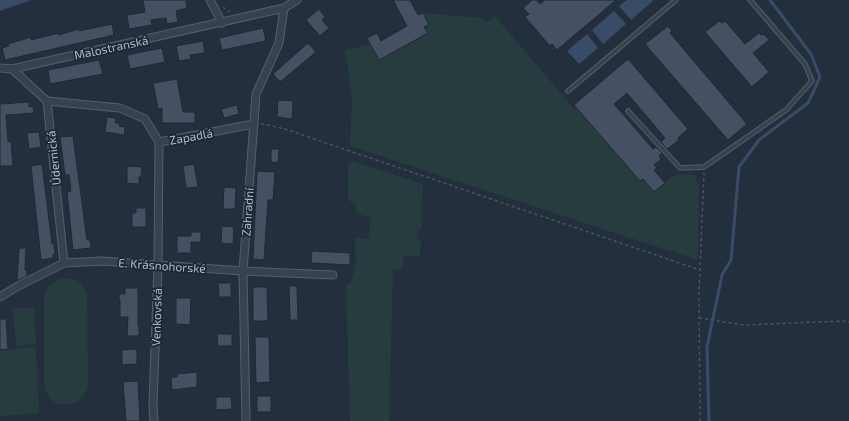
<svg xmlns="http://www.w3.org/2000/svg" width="849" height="421" font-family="'Exo 2',sans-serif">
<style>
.green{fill:#263c3f}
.water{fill:#394c67}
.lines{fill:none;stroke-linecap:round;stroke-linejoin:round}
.stream{stroke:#394c67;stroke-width:3}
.building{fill:#455162;stroke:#1f2835}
.service-casing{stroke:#565f6c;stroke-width:5.5}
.minor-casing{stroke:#565f6c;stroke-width:9}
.path{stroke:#44595c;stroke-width:1.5;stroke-dasharray:3 3;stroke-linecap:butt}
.service{stroke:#38414e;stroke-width:3.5}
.minor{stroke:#38414e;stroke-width:7}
.labels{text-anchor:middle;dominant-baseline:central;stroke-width:3.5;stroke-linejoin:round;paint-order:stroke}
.street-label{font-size:12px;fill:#b4bcc9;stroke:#1d2633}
</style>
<rect width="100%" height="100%" fill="#242f3e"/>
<g class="green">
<path d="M423 13 482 18 487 23 495 16 575 110 577 108 640 181 643 179 654 191C668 179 675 172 694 175L699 184 698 260 350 146 352 97 345 51 370 44 379 60 427 33 424 27 429 24Z"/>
<path d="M352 161 423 184 421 229 417 233V237L421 241 420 257 404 255 402 269 393 270 389 421H350L346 284H350C358 269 355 253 355 237L368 239 371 218 357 213 355 204 348 200V165Z"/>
<path d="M65 278C76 278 84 284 87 295L88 383C85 412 46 412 44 383V296C47 285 54 279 65 278Z"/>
<path d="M34 307 36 344 16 346 13 309Z"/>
<path d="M36 347 39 413 0 416V350Z"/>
</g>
<g class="water">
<path d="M0 0H31L0 11Z"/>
<path d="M627 0H652L653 1 631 20 619 6Z"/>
<path d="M614 11 626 24 603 44 592 30Z"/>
<path d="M587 34 598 48 579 64 567 51Z"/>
</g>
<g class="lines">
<path class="stream" d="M709 421 707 347 722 275 731 260 739 167 759 140 808 103 820 77 811 54 770 0"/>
</g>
<g class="building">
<path d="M143 0H186L187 8 176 11 178 22 167 24 166 18 151 20 152 25 129 29 127 15 145 12Z"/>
<path d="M393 0H410L418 15 423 13 429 25 424 27 428 33 379 60 367 38 377 33 381 41 407 26Z"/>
<path d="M532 0H537L540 4 545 0H616L557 50 552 44 550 46 525 17 529 14 523 8Z"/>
<path d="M319 9 325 17 322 20 329 28 320 36 306 20Z"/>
<path d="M719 21 722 23 725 21 745 44 759 33 761 35 764 34 769 40 753 53 769 72 752 87 705 32Z"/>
<path d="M112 24 114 35 5 60 2 48 9 46 8 44 31 37V40L59 33V35L79 29V31Z"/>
<path d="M668 26 672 31 670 33 747 124 728 140 645 44Z"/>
<path d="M263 28 266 41 222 50 219 38Z"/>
<path d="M203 41 205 53 190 55 191 59 179 61 176 46Z"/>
<path d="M308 43 316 52 280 82 273 74Z"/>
<path d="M162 48 165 62 130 69 127 55Z"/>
<path d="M628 59 688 129 678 138 679 140 667 149 661 142 665 138 627 93 614 104 653 149 656 147 662 153 659 156 661 159 654 165 657 168 654 170 665 183 654 192 643 179 640 181 574 105Z"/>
<path d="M99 60 103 74 50 84 48 70Z"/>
<path d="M177 79 183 112H195V123H162V108L158 109 153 83Z"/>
<path d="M278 100 293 101 292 119 277 117Z"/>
<path d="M29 102V107L33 106 34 113 6 115 8 142 11 141 13 166H0V104Z"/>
<path d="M237 105 239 114 224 118 221 109Z"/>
<path d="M107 117 116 118 115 123H119V126L125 127 124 135 105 132Z"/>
<path d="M39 132 41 147 29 149 27 133Z"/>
<path d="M73 136 87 240H90L91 248 73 250 67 192 71 191 69 175H65L60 137Z"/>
<path d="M271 149H279L278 163 271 162Z"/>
<path d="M42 164 52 244H54L55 254H53V258L41 260 31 166Z"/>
<path d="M194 164 198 187 186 188 183 166Z"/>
<path d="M127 166 142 167 141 177H139V184L127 183Z"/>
<path d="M257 171 275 172 273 200H268L264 260 253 259Z"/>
<path d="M224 187 236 188 235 209H223Z"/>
<path d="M136 208H146V227H132V213H136Z"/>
<path d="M222 226 234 227 233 244 221 243Z"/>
<path d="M191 232H201V242H191V253H177V236H191Z"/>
<path d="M19 248H26L25 270H27V276L17 281Z"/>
<path d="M312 251 350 253V265L311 263Z"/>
<path d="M218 283H231V297H219Z"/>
<path d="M289 286H297L298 320H290Z"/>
<path d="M253 287H267L268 321H253Z"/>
<path d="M125 288H138V326H139V336H127L128 317H120V301L119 300V294H125Z"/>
<path d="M176 298H191L190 325 176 324Z"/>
<path d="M0 319H6L8 349 0 350Z"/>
<path d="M217 334H232V346H218Z"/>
<path d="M255 337H269L270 382 256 383Z"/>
<path d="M137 349V364L122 365V350Z"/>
<path d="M197 372V387L172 390 171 377H177V374Z"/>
<path d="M138 381 140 421H126L123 382Z"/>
<rect x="257" y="396" width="14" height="16"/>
<path d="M216 397H231L232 409 216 410Z"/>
</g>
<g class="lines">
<defs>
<g id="service">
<path d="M568 91 676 0"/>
<path d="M628 111 680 168 704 167 786 110 812 81 805 64 750 0"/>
</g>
<g id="minor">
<path d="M210 0 222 23"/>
<path d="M0 68 12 69 284 8 297 0"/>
<path d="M12 69 47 101 64 263"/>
<path d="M47 101 120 108 145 119 159 142 254 124"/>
<path d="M0 297 18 286 64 263 102 261 243 271 333 275"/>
<path d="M154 421 153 406 158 264 159 142"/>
<path d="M246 421 243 271 256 94 279 43 284 8"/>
</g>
</defs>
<use href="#service" class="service-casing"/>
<use href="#minor" class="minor-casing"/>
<g class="path">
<path d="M223 7 230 12"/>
<path d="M261 124 268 125 285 129 700 270"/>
<path d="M699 318 744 325 843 321 849 322"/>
<path d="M700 421 699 292 704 173"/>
</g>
<use href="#service" class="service"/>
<use href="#minor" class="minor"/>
</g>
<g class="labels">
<g class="street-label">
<text transform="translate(111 47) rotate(-12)">Malostranská</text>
<text transform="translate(191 136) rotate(-10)">Zapadlá</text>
<text transform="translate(53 158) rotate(-96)">Údernická</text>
<text transform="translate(247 212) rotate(-86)">Zahradní</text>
<text transform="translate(162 265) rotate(4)">E. Krásnohorské</text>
<text transform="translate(156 317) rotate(-88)">Venkovská</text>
</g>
</g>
</svg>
